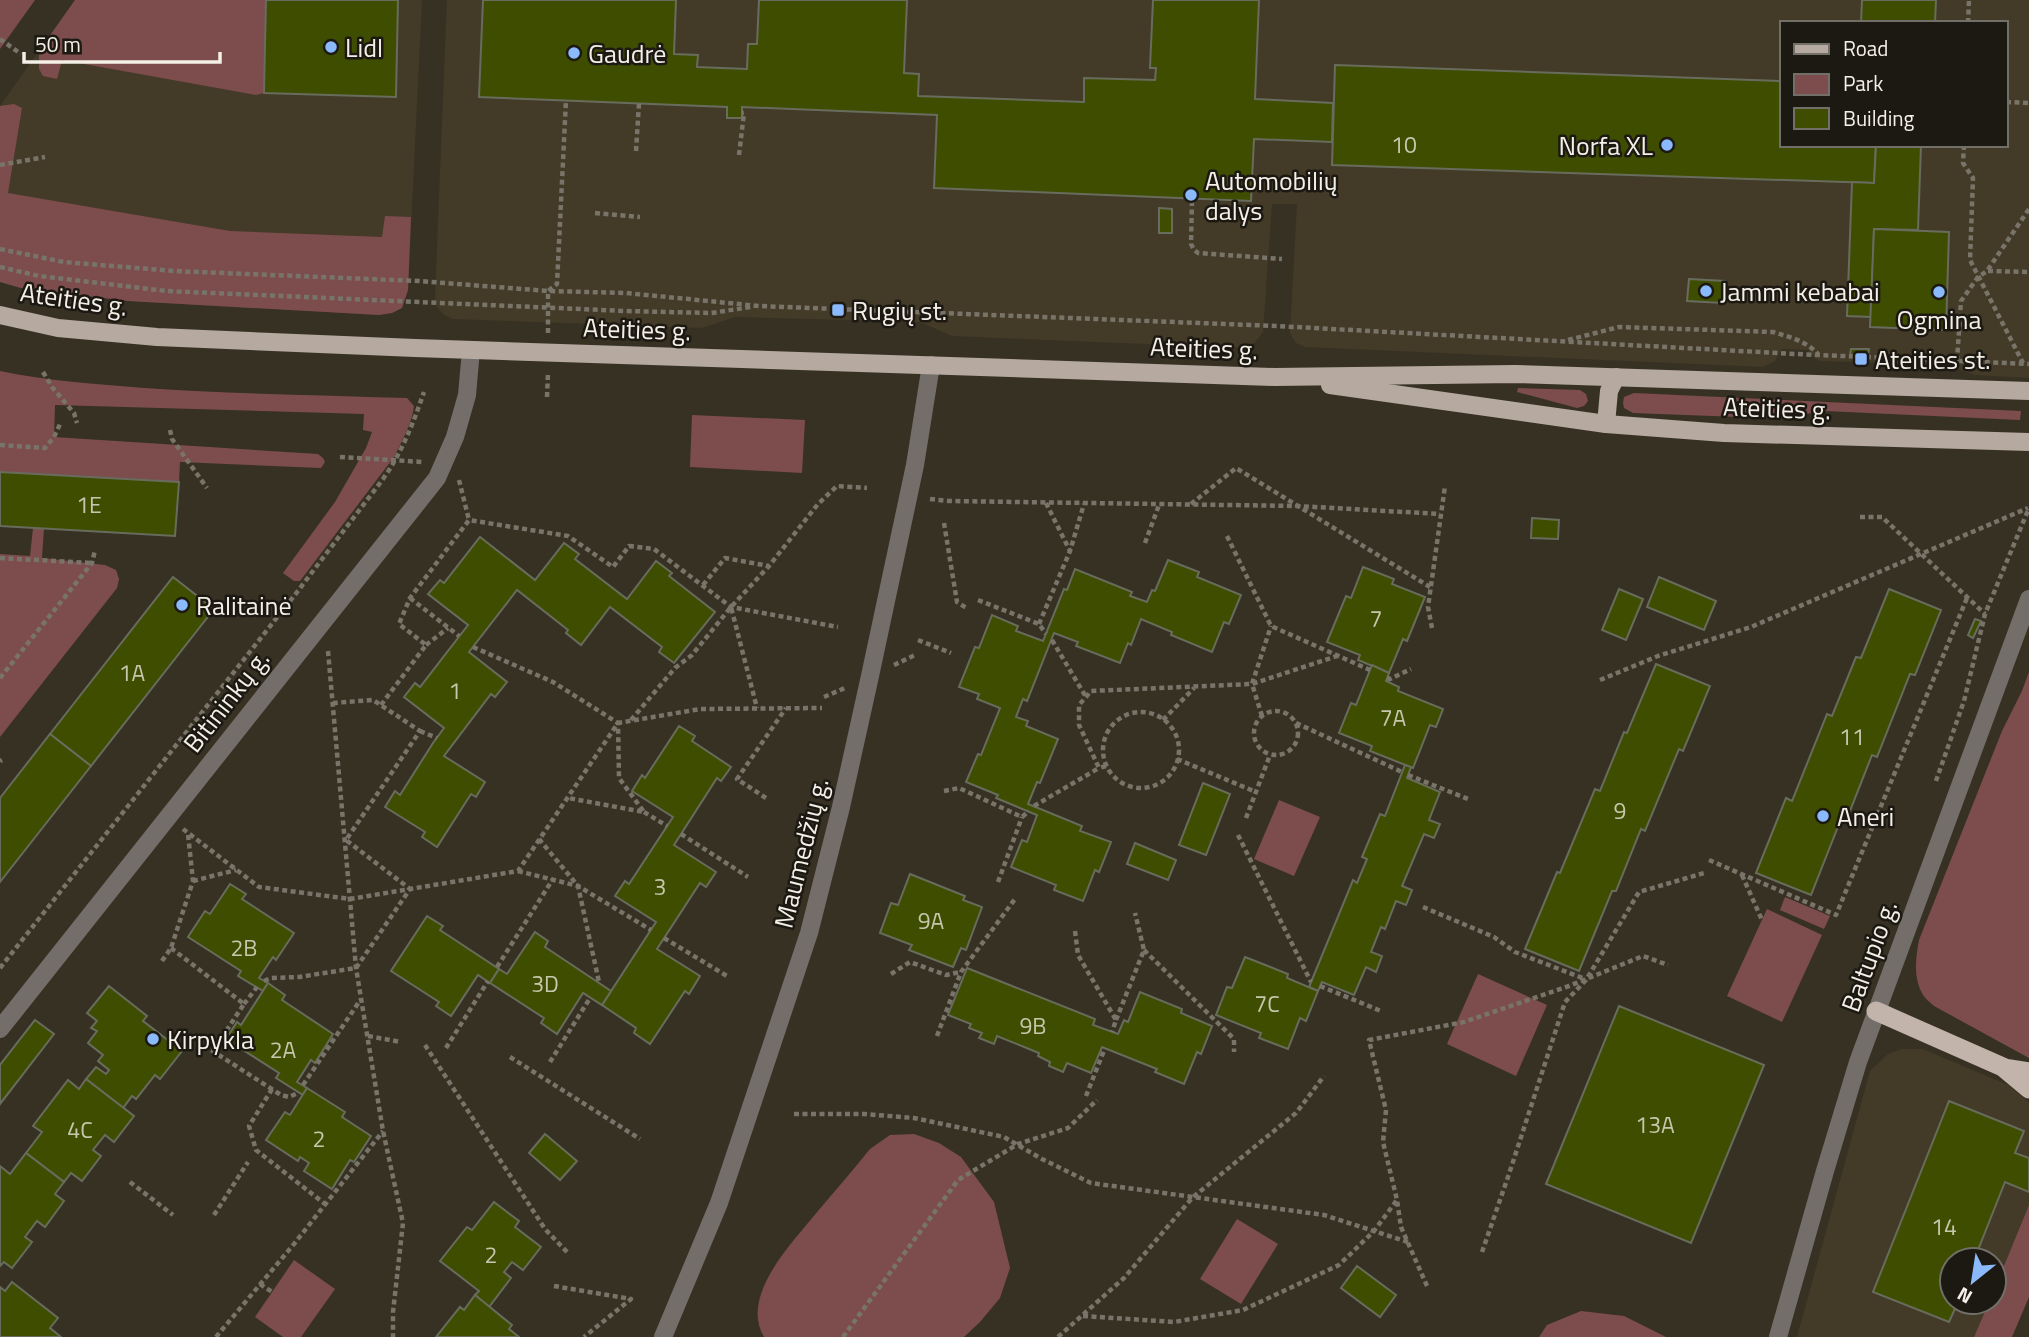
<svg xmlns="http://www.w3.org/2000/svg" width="2029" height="1337" font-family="'Titillium Web',sans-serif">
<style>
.built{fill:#433a27;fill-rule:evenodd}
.green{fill:#7d4d4d}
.building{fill:#3f4d00;stroke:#686c5d;stroke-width:2}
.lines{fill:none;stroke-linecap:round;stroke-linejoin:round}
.path{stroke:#797469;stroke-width:4.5;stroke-dasharray:5 3.5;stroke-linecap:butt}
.minor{stroke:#746e6a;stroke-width:18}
.tertiary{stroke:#746e6a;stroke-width:18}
.primary{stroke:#b6a9a0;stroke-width:18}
.trunk{stroke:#c3b4ab;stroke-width:19}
.poi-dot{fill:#8bbafc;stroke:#1c1913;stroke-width:2.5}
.labels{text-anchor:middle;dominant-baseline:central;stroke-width:5;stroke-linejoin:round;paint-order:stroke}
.number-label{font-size:23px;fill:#c7c7ae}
.poi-label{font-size:26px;fill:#f4f0e8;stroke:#1c1913;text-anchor:start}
.street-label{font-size:26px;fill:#f4f0e8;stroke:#1c1913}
</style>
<rect width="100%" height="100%" fill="#373124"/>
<g class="built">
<path d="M75 0H422L408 290 402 308 392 313 379 315 128 301 21 288 0 282V106Z"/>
<path d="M447 0H2029V378L1975 375 1944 365 1820 361 1814 358 1808 350 1782 349 1775 361 1763 367 1305 347 1296 343 1290 333 1297 204H1272L1263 333 1254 343 1244 348 952 336 920 322 735 317 702 328 452 319 443 314 437 307 435 297ZM1782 23H2006V145H1782Z"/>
<path d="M1901 1049H1923L2008 1085 2029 1102V1205L1994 1290V1260H1952V1302H1989L1974 1337H1797L1870 1071 1888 1054Z"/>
</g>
<g class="green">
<path d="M0 0H35L0 49Z"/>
<path d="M75 0H266L264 93 256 95 62 60 57 79 43 76 39 69V51Z"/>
<path d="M14 104 22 108 8 193 230 231 382 237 385 216 411 217 408 290 402 308 392 313 379 315 128 301 21 288 0 282V106Z"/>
<path d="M0 371C47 381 96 384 144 388 232 394 320 395 407 398L414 406C412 423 402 441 394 457L300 581H294L283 573 335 502 366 448 372 432 363 430 364 414 55 405 54 437 318 454 323 458 325 462 321 468 180 462 179 482 0 472Z"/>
<path d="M1518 388 1580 390 1586 394 1588 401 1584 406 1577 408 1517 392Z"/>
<path d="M1634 393 2021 411 2020 420 1825 411 1780 418H1765L1633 413 1624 408 1623 403 1624 397Z"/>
<path d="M692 415 805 420 802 473 690 467Z"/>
<path d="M33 528H44L42 558 105 565 116 570 119 579 117 588 0 737V554L30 556Z"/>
<path d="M2029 672V1058L1934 1006C1930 1002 1924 998 1922 993 1913 977 1916 956 1919 940L2002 731 2022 691Z"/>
<path d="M1279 800 1320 817 1294 876 1254 859Z"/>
<path d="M1785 897 1830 916 1824 929 1780 910Z"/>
<path d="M1767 909 1822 935 1782 1022 1727 996Z"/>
<path d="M1478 974 1547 1005 1516 1076 1447 1044Z"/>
<path d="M914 1134 939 1143 961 1157 994 1202 1010 1268 1000 1298 980 1322 964 1337H764C739 1295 794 1241 818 1211 835 1191 853 1170 870 1149L890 1135Z"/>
<path d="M2029 1205V1297L2012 1337H1974L1989 1302H1994V1290Z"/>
<path d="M1237 1219 1278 1244 1241 1304 1200 1279Z"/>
<path d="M294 1260 335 1289 301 1337H283L255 1317Z"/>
<path d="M1581 1311 1624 1316 1666 1337H1539L1547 1325Z"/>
</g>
<g class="building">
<path d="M266 0H398L396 97 264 93Z"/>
<path d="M483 0H676L674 54 698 55 697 67 747 69 748 44H757L759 0H907L904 73 919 74 918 96 1084 102V78L1155 80 1156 68H1150L1153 0H1259L1255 99 1333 103 1332 142 1254 139 1251 201 934 188 937 115 742 107V118H727V107L479 97Z"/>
<path d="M1862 0H1936L1935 23H1861Z"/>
<path d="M1335 65 1782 81V145H1876L1874 183 1332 165Z"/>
<path d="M1876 145H1921L1918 230 1874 229 1871 317 1847 316 1852 182 1874 183Z"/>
<path d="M1159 208 1172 209V233H1159Z"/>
<path d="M1874 229 1949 232 1946 330 1870 327Z"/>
<path d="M1689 279 1725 281 1723 303 1687 301Z"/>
<path d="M1851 349H1869L1868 356 1850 355Z"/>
<path d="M0 472 179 482 175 536 0 526Z"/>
<path d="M1532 518 1559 520 1558 539 1531 538Z"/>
<path d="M480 537 535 580 564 543 579 554 575 559 627 599 656 561 672 573 669 576 715 612 674 663 659 652 662 647 610 607 581 645 566 633 568 630 517 590 469 652 507 682 495 697 491 694 444 756 485 782 476 797 471 794 437 847 422 837 425 832 385 807 395 791 400 795 433 743 444 728 404 697 415 683 420 687 468 625 428 594 440 580 444 583Z"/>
<path d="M1168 560 1199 572 1197 577 1241 595 1229 624 1224 622 1212 652 1171 635 1172 632 1141 619 1131 645 1128 643 1120 663 1076 646 1078 642 1054 633 1027 701 1023 699 1016 717 1028 721 1026 726 1058 739 1040 783 1037 782 1028 804 1082 826 1080 831 1111 842 1099 872 1095 870 1083 901 1054 890 1056 885 1011 867 1022 840 1027 842 1037 815 996 798 998 795 966 782 978 754 981 755 1000 708 977 699 979 694 959 687 975 647 979 648 992 615 1018 626 1016 631 1043 641 1064 589 1067 590 1075 569 1132 592 1130 596 1147 602 1152 590 1155 591Z"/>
<path d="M1363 567 1394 579 1392 584 1425 597 1407 641 1403 639 1389 673 1358 660 1360 655 1327 642 1346 596 1351 598Z"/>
<path d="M173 577 214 609 91 766 50 734Z"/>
<path d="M1659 577 1716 601 1704 630 1647 607Z"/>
<path d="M1619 589 1643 599 1626 640 1602 630Z"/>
<path d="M1889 589 1941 610 1915 675 1910 674 1877 757 1872 755 1848 816 1843 814 1811 895 1756 873 1786 798 1792 801 1827 714 1832 716 1856 657 1861 658Z"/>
<path d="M1975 619 1981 621 1973 638 1968 635Z"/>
<path d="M1656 664 1710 686 1683 751 1679 749 1645 831 1641 829 1616 891H1612L1579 971 1525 949 1557 872 1560 873 1595 789 1600 791 1624 732 1627 733Z"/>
<path d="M1372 665 1389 673 1386 681 1399 687 1398 691 1443 709 1436 727 1430 725 1413 768 1370 751 1372 746 1339 733 1351 703 1356 705Z"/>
<path d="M679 726 695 736 692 741 731 767 721 781 717 778 674 845 716 872 706 887 700 883 657 949 700 976 689 994 685 991 650 1044 634 1033 636 1028 602 1005 656 922 615 896 625 881 629 884 673 817 632 791 642 775 645 778Z"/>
<path d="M50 734 91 766 0 882V798Z"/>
<path d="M1405 765 1411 767 1407 778 1440 792 1429 820 1440 824 1434 838 1424 834 1402 886 1412 890 1406 905 1396 901 1385 929 1381 927 1371 952 1382 956 1376 972 1366 967 1354 995 1322 982 1318 991 1309 987 1353 880 1357 883 1367 859 1362 857 1380 814 1385 816Z"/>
<path d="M1203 783 1230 794 1206 855 1179 845Z"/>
<path d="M1135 843 1176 860 1168 880 1127 864Z"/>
<path d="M910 874 965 896 963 900 982 907 966 950 961 948 953 967 909 950 912 945 880 933 891 903 898 905Z"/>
<path d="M230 884 246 894 242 899 294 933 276 960 273 957 259 978 268 983 263 991 238 976 241 971 188 937 205 911 210 914Z"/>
<path d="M427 916 443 926 440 930 499 969 490 983 478 975 451 1016 436 1006 439 1002 391 971Z"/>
<path d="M535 932 548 941 545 947 611 991 602 1005 583 993 557 1034 541 1023 544 1018 490 983 499 969 507 974Z"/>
<path d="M1245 957 1288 974 1287 978 1318 991 1306 1021 1300 1018 1288 1049 1259 1038 1261 1033 1216 1015 1227 987 1232 988Z"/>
<path d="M967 968 1095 1019 1093 1025 1118 1034 1124 1020 1128 1022 1140 992 1182 1009 1181 1013 1212 1026 1201 1054 1197 1052 1184 1084 1155 1072 1157 1069 1102 1047 1091 1073 1067 1063 1063 1072 1049 1066 1050 1062 1038 1056 1039 1053 997 1036 994 1044 979 1038 982 1033 969 1028 971 1024 948 1015Z"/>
<path d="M268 983 285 995 282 1000 333 1034 315 1063 311 1060 297 1082 307 1088 303 1095 276 1078 279 1073 226 1039 237 1022 241 1025Z"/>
<path d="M109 986 147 1016 143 1021 182 1051 160 1079 155 1075 136 1099 132 1096 123 1108 86 1079 96 1067 106 1074 109 1070 98 1061 103 1055 88 1043 97 1031 91 1028 97 1021 87 1013Z"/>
<path d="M1619 1006 1764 1065 1691 1243 1546 1184Z"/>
<path d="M35 1020 54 1034 0 1104V1065Z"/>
<path d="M86 1079 134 1116 114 1142 105 1135 93 1150 101 1156 82 1181 71 1173 64 1182 26 1153 42 1132 33 1126 68 1080 79 1089Z"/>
<path d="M307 1088 345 1112 342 1117 371 1136 354 1162 350 1160 332 1189 304 1171 309 1163 300 1157 298 1161 266 1140 285 1112 290 1115Z"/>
<path d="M1949 1101 2024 1131 2015 1153 2029 1158V1192L2005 1182 1974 1260H1952V1302H1958L1949 1322 1873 1292Z"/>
<path d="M545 1134 577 1161 560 1180 529 1153Z"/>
<path d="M26 1153 64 1182 55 1194 64 1201 45 1227 37 1221 25 1237 32 1242 12 1268 4 1262 0 1266V1166L10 1174Z"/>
<path d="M494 1202 519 1221 515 1227 541 1247 523 1270 512 1262 504 1272 511 1278 489 1307 475 1295 479 1291 440 1261 467 1227 472 1230Z"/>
<path d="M1357 1266 1396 1295 1380 1317 1341 1288Z"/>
<path d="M12 1282 58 1318 50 1328 61 1337H0V1287L5 1291Z"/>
<path d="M475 1295 512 1325 509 1329 519 1337H436L460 1307 464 1310Z"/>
</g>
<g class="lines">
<g class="path">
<path d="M1968 23 1969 0"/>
<path d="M0 39 21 54"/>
<path d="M2006 102 2029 103"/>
<path d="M1964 145 1963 163 1973 178 1970 260 2023 363"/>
<path d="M636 151 639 103"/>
<path d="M739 155 744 113H742"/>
<path d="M0 165 45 157"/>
<path d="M1192 201 1191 244 1194 250 1198 253 1282 259"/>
<path d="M595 213 640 217"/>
<path d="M0 249 64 262 174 271 419 281 548 291 626 293 759 306 1277 326 1796 354 2029 364"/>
<path d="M0 267 39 276 167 291 625 311 711 313 751 307"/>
<path d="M1988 271 2029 272"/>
<path d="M548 333V291L557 284 566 100"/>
<path d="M1568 340 1619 327 1773 332C1790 337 1806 341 1818 354"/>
<path d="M1957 361 1961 301 1978 277 1987 271 2029 209"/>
<path d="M43 372 52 387 74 413 77 423"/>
<path d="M547 397 548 373"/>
<path d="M170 430 172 439 207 488"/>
<path d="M0 445 45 448 54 437 61 422"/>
<path d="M340 457 423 462"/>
<path d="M459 480 469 520"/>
<path d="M930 499 949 501 1297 506 1440 514"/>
<path d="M1046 503 1070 551"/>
<path d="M1191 504 1236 468 1430 587"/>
<path d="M1860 517H1882L1985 614"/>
<path d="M944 523 957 602 968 609"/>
<path d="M1227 536 1271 626 1370 670"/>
<path d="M1145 543 1159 505"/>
<path d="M0 558 92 563"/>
<path d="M703 585 725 558 769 566"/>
<path d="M410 598 459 636"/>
<path d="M978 600 1039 624 1046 634"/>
<path d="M732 606 769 566 818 504 837 486 867 488"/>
<path d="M1039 624 1070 551 1084 504"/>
<path d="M1432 628 1428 607 1445 486"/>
<path d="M918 640 951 653"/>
<path d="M1052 640 1086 697"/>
<path d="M426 645 448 628"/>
<path d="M473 647 553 682 618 723 619 778 644 812 568 798"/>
<path d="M328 651 356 968 383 1131 403 1223 393 1312V1337"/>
<path d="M894 665 915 655"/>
<path d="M0 678 92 563 95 550"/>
<path d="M1387 678 1390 679 1411 669"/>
<path d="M1600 680 1658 656 1751 627 2028 508"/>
<path d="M824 697 845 688"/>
<path d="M381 705 426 645 399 624 410 598 469 520 568 536 613 567 629 546 654 549 731 607 838 627"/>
<circle cx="1276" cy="733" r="22"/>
<circle cx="1141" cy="750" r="38"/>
<path d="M1262 716 1252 684 1271 626"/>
<path d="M631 720 675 668 692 655 731 607 757 708"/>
<path d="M1163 720 1194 688"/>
<path d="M1296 723 1402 772"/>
<path d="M420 731 437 738"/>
<path d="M1177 759 1256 792"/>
<path d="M0 761 2 760"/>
<path d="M1106 766 1099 768 1079 725V705L1091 691 1252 684 1337 656"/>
<path d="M1408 775 1468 799"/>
<path d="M1936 781 1964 701 1985 614 2029 508"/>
<path d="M944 791 959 788 1022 817 1029 811"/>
<path d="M766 798 737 779 786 708"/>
<path d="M1034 806 1099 768"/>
<path d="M644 812 667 826"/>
<path d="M1246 818 1270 755"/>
<path d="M183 829 259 887 350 899 518 871 618 723 700 709 822 708"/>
<path d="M681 834 748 877"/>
<path d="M1238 835 1311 982"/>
<path d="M539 839 578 886 599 982"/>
<path d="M1709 860 1836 915 1967 598"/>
<path d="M518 871 578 886 651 930"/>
<path d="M1742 875 1762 920"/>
<path d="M193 881 236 870"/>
<path d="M998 882 1022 817"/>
<path d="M1423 907 1494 937 1515 952 1585 979"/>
<path d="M1075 931 1078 955 1116 1020 1112 1032"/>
<path d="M664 938 727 976"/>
<path d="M171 948 244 1004 213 1051"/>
<path d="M1144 950 1234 1039V1052"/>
<path d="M162 961 171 948 193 881 188 834"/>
<path d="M497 967 553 879"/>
<path d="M0 968 294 596 383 479C402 452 413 424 424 392"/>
<path d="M891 974 910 962 946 975 960 972"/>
<path d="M264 981 271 978 299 977 356 968 410 889 346 840 420 731 373 700 333 703"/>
<path d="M1320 986 1381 1011"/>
<path d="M244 1004 257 987"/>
<path d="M1116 1020 1144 950 1135 913"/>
<path d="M368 1036 401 1042"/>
<path d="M937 1036 961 972 1015 899"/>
<path d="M197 1041 281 1095 289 1097 298 1093"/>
<path d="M425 1045 545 1229 568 1253"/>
<path d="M446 1048 488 981"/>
<path d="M510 1057 640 1139"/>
<path d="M550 1062 590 998"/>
<path d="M303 1085 361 999"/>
<path d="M272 1089 249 1126 256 1150 325 1204"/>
<path d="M1086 1096 1105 1048"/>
<path d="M794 1114H864L914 1118 1004 1137 1042 1159 1091 1183 1324 1215 1408 1242"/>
<path d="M130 1182 173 1215"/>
<path d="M214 1215 248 1162"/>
<path d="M1482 1252 1509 1174 1565 1002 1586 980 1639 892 1704 873"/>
<path d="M260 1284 272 1292"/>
<path d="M554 1286 631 1299 584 1337"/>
<path d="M1427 1286 1401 1227 1397 1200 1383 1142 1386 1110 1369 1040 1464 1022 1569 986 1643 956 1668 965"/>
<path d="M1083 1316 1174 1322 1243 1310 1339 1265 1374 1231 1397 1200"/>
<path d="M216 1337 294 1244 383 1131"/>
<path d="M843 1337 958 1180 1018 1144 1068 1128 1097 1100"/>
<path d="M1058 1337 1124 1278 1192 1198 1296 1113 1324 1076"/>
</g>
<g class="minor">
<path d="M0 1029 437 478 455 437 467 395 471 350"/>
<path d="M663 1337 719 1203 809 933 841 807 870 676 915 465 931 365"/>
</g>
<path class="tertiary" d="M1778 1337 1825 1171 1858 1062 2029 599"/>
<g class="primary">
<path d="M0 315 58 328 157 337 415 348 1274 377 1515 374 2029 391"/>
<path d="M1330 385 1606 424 1724 433 2029 442"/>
<path d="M1606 424 1609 391 1616 377"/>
</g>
<g class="trunk">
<path d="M1876 1011 2005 1068 2029 1072"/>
<path d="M2005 1069 2029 1089"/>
</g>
</g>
<g class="poi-dot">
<circle cx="331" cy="47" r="7"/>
<circle cx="574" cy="53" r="7"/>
<circle cx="1667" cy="145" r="7"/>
<circle cx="1191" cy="195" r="7"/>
<circle cx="1706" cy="291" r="7"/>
<circle cx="1939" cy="292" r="7"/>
<rect x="831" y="303" width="14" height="14" rx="3.5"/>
<rect x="1854" y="352" width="14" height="14" rx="3.5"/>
<circle cx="182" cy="605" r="7"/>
<circle cx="1823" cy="816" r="7"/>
<circle cx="153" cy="1039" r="7"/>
</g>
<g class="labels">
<g class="number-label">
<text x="1404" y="144">10</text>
<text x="89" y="504">1E</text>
<text x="1376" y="618">7</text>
<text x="132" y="672">1A</text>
<text x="455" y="690">1</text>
<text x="1393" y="717">7A</text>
<text x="1852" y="736">11</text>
<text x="1620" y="810">9</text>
<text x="660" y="886">3</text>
<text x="931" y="920">9A</text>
<text x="244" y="947">2B</text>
<text x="545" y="983">3D</text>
<text x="1267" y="1003">7C</text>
<text x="1033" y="1025">9B</text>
<text x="283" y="1049">2A</text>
<text x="1655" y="1124">13A</text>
<text x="80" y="1129">4C</text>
<text x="319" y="1138">2</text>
<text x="1944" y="1226">14</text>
<text x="491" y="1254">2</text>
</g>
<g class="poi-label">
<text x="345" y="47">Lidl</text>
<text x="588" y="53">Gaudrė</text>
<text x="1653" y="145" text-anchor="end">Norfa XL</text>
<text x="1205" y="180">Automobilių<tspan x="1205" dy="30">dalys</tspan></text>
<text x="1720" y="291">Jammi kebabai</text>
<text x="852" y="310">Rugių st.</text>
<text x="1939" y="319" text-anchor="middle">Ogmina</text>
<text x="1875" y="359">Ateities st.</text>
<text x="196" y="605">Ralitainė</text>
<text x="1837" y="816">Aneri</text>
<text x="167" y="1039">Kirpykla</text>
</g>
<g class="street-label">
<text transform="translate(74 299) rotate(8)">Ateities g.</text>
<text transform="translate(637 329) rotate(2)">Ateities g.</text>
<text transform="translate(1204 348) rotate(2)">Ateities g.</text>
<text transform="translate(1777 408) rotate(2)">Ateities g.</text>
<text transform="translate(226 701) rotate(-52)">Bitininkų g.</text>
<text transform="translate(801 853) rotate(-76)">Maumedžių g.</text>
<text transform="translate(1869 956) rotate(-70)">Baltupio g.</text>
</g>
</g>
<rect x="1780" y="21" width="228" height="126" fill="#1c1913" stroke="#726f68" stroke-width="2"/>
<rect x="1794" y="44" width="35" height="10" fill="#b6a9a0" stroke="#726f68" stroke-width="2"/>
<text x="1843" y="56" font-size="21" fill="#f4f0e8">Road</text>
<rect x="1794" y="74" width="35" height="21" fill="#7d4d4d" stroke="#726f68" stroke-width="2"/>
<text x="1843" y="91" font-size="21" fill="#f4f0e8">Park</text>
<rect x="1794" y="108" width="35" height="21" fill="#3f4d00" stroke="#726f68" stroke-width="2"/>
<text x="1843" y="126" font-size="21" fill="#f4f0e8">Building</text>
<g transform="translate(1973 1281) rotate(210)"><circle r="33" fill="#1c1913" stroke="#726f68" stroke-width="2"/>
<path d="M0-5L12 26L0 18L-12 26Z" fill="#8bbafc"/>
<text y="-10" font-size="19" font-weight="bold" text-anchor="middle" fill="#f4f0e8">N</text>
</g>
<path d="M24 52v10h196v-10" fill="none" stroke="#f4f0e8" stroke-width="3.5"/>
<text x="35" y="52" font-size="21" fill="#f4f0e8" stroke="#1c1913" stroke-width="5" paint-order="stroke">50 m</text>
</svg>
